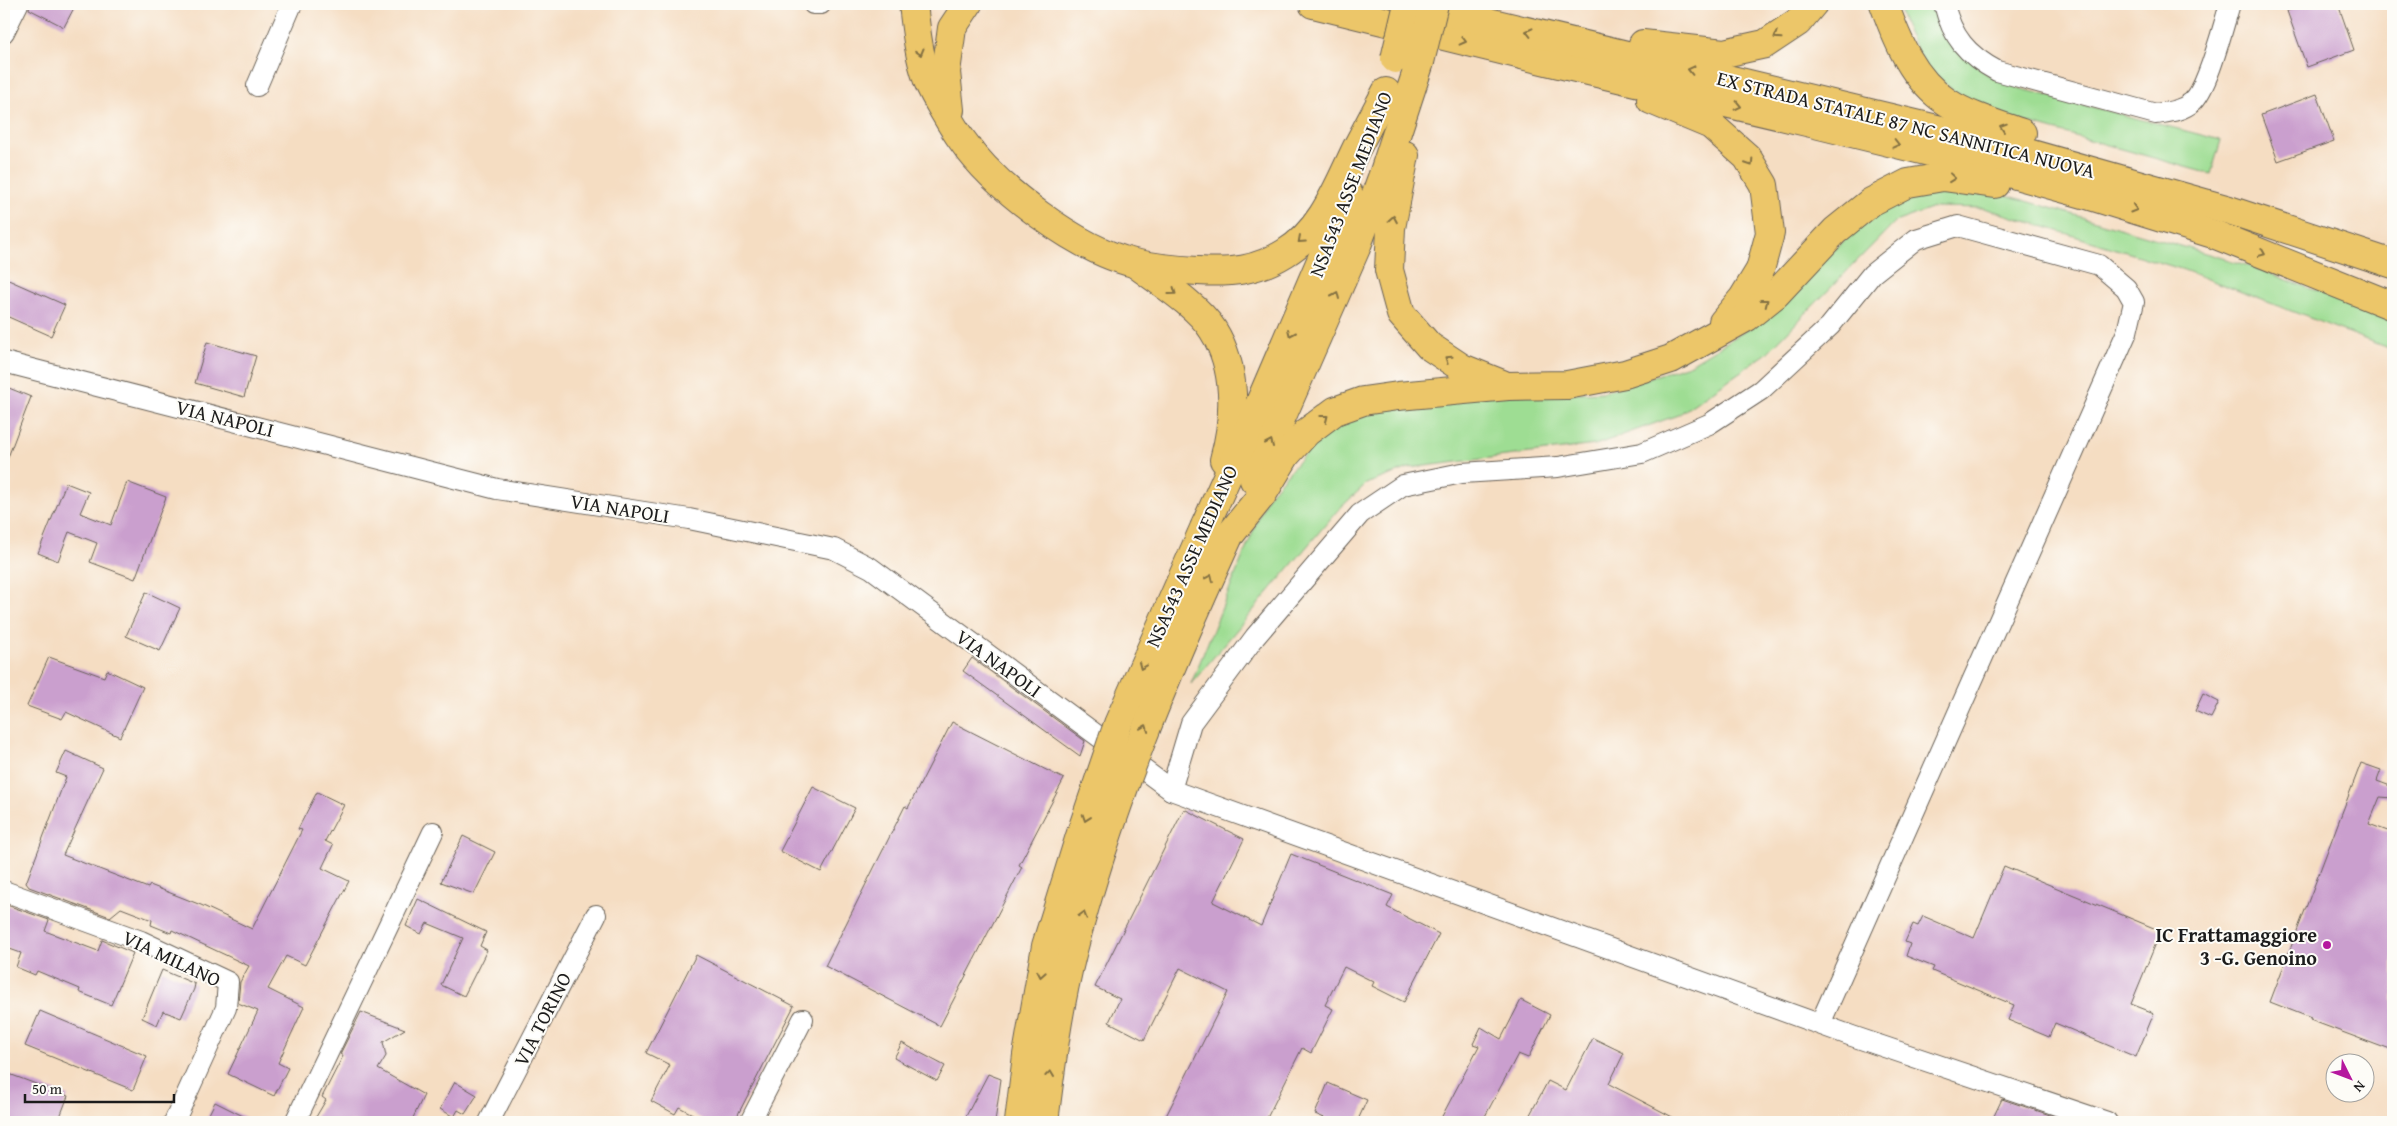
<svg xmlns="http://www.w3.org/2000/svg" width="2397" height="1126" font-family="'Gentium Book Plus',serif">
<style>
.green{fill:#9edd93;stroke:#5d7c58}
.building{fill:#ca9fce}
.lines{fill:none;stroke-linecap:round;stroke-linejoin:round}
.minor-casing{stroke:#686056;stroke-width:22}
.trunk-casing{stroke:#686056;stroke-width:30}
.minor{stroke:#fff;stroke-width:20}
.trunk{stroke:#ecc669;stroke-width:28}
.trunk-bridge-casing{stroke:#686056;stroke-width:30;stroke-linecap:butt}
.trunk-bridge{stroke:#ecc669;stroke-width:28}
.oneway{stroke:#847142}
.poi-dot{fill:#b5179e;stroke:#fdfcf7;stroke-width:2}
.labels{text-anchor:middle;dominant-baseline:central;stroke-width:4;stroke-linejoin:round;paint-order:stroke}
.street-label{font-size:20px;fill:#1c1c1c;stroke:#fdfcf7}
.poi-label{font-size:20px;font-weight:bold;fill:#1c1c1c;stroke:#fdfcf7;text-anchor:end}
</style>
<rect width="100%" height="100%" fill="#fdfcf7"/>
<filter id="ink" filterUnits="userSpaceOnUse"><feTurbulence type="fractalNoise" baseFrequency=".02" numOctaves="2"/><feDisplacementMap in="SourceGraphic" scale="10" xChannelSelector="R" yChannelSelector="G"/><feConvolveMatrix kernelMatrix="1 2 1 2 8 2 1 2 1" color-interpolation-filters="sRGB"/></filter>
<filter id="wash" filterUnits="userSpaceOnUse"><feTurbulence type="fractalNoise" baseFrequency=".0096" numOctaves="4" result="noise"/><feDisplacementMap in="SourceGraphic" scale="20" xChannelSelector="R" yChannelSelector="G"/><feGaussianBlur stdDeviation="1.12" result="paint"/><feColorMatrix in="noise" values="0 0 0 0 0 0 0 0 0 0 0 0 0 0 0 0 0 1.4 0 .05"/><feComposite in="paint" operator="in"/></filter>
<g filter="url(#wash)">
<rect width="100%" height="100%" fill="#f5ddc2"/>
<g class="green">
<path d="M1898 4H1933L1951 42 1988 75 2018 88 2221 140 2211 174 1993 113 1953 91 1924 64 1904 24Z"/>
<path d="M1928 187 1982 188 2253 267 2393 320V350L2184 270 1984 208 1936 207 1895 222 1766 354 1678 415 1595 445 1409 468 1366 484 1337 511 1191 684 1267 497 1336 419 1389 399 1603 392 1689 365 1760 322 1887 199Z"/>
</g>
<g id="blocks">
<g class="building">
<path d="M30 4H76L64 27 29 9Z"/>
<path d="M2306 4H2338L2354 50 2307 67 2287 11Z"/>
<path d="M2317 94 2334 141 2278 161 2261 115Z"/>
<path d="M4 278 65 305 51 336 4 315Z"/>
<path d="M207 342 256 356 244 397 195 383Z"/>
<path d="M4 386 31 397 5 465 4 464Z"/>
<path d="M127 482 166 497 135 579 90 562 97 543 69 532 58 561 38 553 66 483 89 492 80 513 111 525Z"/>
<path d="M146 592 180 608 160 651 126 636Z"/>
<path d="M49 657 104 677 107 670 143 687 120 737 66 712 62 719 27 706Z"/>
<path d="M972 658 1085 741 1080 756 963 671Z"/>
<path d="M2203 694 2219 702 2211 718 2195 711Z"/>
<path d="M952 722 1064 779 1019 865 1022 867 940 1026 825 966 905 806 908 808Z"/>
<path d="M66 751 103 768 63 855 148 888 150 885 201 905 252 929 302 830 298 829 317 792 344 805 325 841 333 845 322 868 349 881 305 965 286 956 268 989 304 1007 278 1063 288 1068 274 1096 228 1074 258 1011 238 1003 240 982 249 966 172 930 171 933 151 925 152 920 121 908 110 917 29 887 26 883 66 777 56 773Z"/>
<path d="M2361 763 2381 770 2377 781 2393 787V798L2380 797 2369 824 2393 833V1051L2310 1020 2311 1018 2270 1002Z"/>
<path d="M813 787 855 808 821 872 780 851Z"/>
<path d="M1184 809 1244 839 1213 902 1261 926 1291 854 1393 895 1387 907 1439 934 1404 1002 1372 986 1374 982 1344 967 1325 1005 1333 1009 1311 1053 1302 1048 1265 1122H1163L1228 992 1180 968 1144 1040 1109 1022 1120 999 1095 987Z"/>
<path d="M463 836 495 852 474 894 441 882Z"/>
<path d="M2004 866 2161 931 2131 1004 2154 1013 2136 1057 2055 1023 2049 1037 2008 1020 2014 1005 1932 971 1934 967 1906 956 1910 944 1905 942 1913 924 1918 926 1923 916 1974 938Z"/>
<path d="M418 899 486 932 480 946 487 950 464 996 441 985 463 938 427 923 421 934 406 926Z"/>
<path d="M4 904 49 920 45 931 98 951 102 940 133 953 111 1005 79 992 80 989 37 971 35 975 16 967 21 953 4 947Z"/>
<path d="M696 955 794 1006 734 1122H708L679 1107 675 1114 651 1101 670 1065 646 1053Z"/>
<path d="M162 970 195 984 194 989 181 1018 163 1011 157 1025 142 1018Z"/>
<path d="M1521 1000 1550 1015 1528 1058 1518 1054 1482 1122H1439L1479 1046 1473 1044 1481 1027 1501 1039Z"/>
<path d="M40 1011 147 1056 133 1090 25 1046Z"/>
<path d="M361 1012 405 1029 383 1042 386 1056 378 1069 424 1095 411 1122H313L326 1100 322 1097 343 1056 340 1054Z"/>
<path d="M1593 1038 1624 1053 1609 1084 1682 1122H1526L1548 1081 1566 1090Z"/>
<path d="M902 1043 945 1066 937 1081 894 1058Z"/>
<path d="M4 1072 68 1096 58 1122H4Z"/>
<path d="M988 1074 1001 1079 995 1122H963Z"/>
<path d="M455 1082 477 1095 465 1114 458 1110 454 1117 440 1109Z"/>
<path d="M1328 1083 1367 1100 1357 1122H1334L1315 1114Z"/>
<path d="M2002 1099 2071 1122H2006L1993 1118Z"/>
<path d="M215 1102 255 1122H205Z"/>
</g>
</g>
</g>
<g filter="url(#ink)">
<use href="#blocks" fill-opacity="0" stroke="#686056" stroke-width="1"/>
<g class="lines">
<defs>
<g id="minor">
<path d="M813 4H821"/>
<path d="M1944 4C1952 37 1967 55 1997 71L2156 114C2168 112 2182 111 2192 102 2208 89 2223 26 2230 4"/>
<path d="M4 32 18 4"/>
<path d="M257 86 292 4"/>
<path d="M4 362 497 489 689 519 834 549 871 568 1171 790 1852 1036 2107 1122"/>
<path d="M1171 790 1191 723 1255 637 1360 514 1403 485 1462 473 1558 467 1642 453 1709 424 1761 390 1830 326 1872 274 1916 239 1958 226 2099 265 2126 288 2134 302 2127 332 1820 1024"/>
<path d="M4 891 141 941 228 982 226 1008 174 1122"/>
<path d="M295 1122 433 832"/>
<path d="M489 1122 596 915"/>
<path d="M750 1122 803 1019"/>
</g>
<g id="trunk">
<path d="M913 4C916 30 919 57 928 81 934 95 953 128 962 140 995 188 1078 250 1134 263 1155 268 1177 270 1198 271 1231 273 1256 271 1285 253 1322 231 1338 186 1356 149 1366 130 1376 111 1386 92"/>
<path d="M1313 4 1571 67 1815 124 1966 161 2087 195 2216 235 2393 306"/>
<path d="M1413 4 1975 138 2229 210 2393 264"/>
<path d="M1884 4C1897 40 1913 80 1947 102 1970 117 1997 124 2022 133"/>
<path d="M1643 44 1724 53 1765 44 1798 22 1813 4"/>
<path d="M1651 100 1711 125 1747 157 1764 185 1770 233 1760 270 1743 298 1723 322"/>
<path d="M950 110 946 72 952 28 968 4"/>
<path d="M1405 155 1391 228 1389 270 1401 314 1429 346 1462 368 1502 384"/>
<path d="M1137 265C1160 282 1198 306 1213 330 1237 368 1236 417 1224 460"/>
<path d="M1254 480 1356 248 1384 172 1420 62"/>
<path d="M1205 526 1256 412 1349 195"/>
<path d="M1229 536 1262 495 1286 455 1307 432 1335 411 1363 401 1398 396 1508 386 1567 385 1625 374 1671 359 1747 317 1776 294 1835 231 1871 202 1908 183 1943 177 1995 184"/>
</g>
</defs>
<use href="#minor" class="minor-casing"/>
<use href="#trunk" class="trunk-casing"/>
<use href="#minor" class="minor"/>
<use href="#trunk" class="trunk"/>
<defs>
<g id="trunk-bridge">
<path d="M1395 59 1408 4"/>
<path d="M1420 62 1434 4"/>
<path d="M1019 1122 1027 1055 1046 946 1080 836 1118 724 1205 526"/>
<path d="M1044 1122C1051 1066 1058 1009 1072 954 1109 809 1167 672 1229 536"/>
</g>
</defs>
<use href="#trunk-bridge" class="trunk-bridge-casing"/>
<use href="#trunk-bridge" class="trunk-bridge"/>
</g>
<defs><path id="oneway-chevron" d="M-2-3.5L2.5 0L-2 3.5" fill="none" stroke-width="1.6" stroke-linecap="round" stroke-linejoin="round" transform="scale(1.25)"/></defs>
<g class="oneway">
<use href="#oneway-chevron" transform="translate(1529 32) rotate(-166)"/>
<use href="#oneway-chevron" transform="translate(1777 36) rotate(147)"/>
<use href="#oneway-chevron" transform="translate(1463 41) rotate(14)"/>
<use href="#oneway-chevron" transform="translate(920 52) rotate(75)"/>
<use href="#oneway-chevron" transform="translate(1691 70) rotate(-167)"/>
<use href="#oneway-chevron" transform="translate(1738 106) rotate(13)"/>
<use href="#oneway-chevron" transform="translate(2003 127) rotate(-161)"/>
<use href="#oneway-chevron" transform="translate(1896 144) rotate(14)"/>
<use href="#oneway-chevron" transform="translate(1750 163) rotate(57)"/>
<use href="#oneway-chevron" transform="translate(1952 178) rotate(6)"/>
<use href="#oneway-chevron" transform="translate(2134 209) rotate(17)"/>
<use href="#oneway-chevron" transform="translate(1393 219) rotate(-80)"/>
<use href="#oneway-chevron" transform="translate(1301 240) rotate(138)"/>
<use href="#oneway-chevron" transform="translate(2262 253) rotate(22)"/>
<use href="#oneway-chevron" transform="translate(1173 292) rotate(36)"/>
<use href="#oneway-chevron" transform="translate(1336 295) rotate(-66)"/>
<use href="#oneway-chevron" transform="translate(1765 302) rotate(-38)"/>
<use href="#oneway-chevron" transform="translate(1291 333) rotate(114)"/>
<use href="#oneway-chevron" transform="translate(1448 359) rotate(-146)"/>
<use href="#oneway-chevron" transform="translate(1325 418) rotate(-38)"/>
<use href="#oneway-chevron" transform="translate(1270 443) rotate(-66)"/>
<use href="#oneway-chevron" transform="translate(1210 578) rotate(-65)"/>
<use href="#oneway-chevron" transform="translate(1142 666) rotate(113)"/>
<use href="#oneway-chevron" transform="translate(1145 728) rotate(-68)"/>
<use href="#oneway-chevron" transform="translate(1086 818) rotate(109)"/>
<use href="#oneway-chevron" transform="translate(1083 915) rotate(-74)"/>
<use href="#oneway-chevron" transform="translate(1041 974) rotate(100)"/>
<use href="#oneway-chevron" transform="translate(1050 1074) rotate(-83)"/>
</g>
</g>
<circle class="poi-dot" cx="2327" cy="945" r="5"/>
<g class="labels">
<g class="street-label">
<text transform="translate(1906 124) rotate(14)">EX STRADA STATALE 87 NC SANNITICA NUOVA</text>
<text transform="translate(1350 184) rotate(-69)">NSA543 ASSE MEDIANO</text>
<text transform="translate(225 418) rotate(14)">VIA NAPOLI</text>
<text transform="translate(620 508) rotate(9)">VIA NAPOLI</text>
<text transform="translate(1191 556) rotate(-66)">NSA543 ASSE MEDIANO</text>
<text transform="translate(999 663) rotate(36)">VIA NAPOLI</text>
<text transform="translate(172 958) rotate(25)">VIA MILANO</text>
<text transform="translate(542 1019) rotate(-63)">VIA TORINO</text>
</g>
<g class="poi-label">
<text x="2317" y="934">IC Frattamaggiore<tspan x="2317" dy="23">3 -G. Genoino</tspan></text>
</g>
</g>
<rect width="2397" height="1126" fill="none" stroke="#fdfcf7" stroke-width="20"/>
<g transform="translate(2350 1078) rotate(132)"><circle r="24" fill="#fdfcf7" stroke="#a3a29f"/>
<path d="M0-4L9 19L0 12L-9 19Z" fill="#b5179e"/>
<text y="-8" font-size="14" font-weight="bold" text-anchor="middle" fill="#1c1c1c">N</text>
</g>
<path d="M25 1094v8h149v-8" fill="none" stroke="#1c1c1c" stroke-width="2.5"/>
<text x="32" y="1094" font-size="15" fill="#1c1c1c" stroke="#fdfcf7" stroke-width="4" paint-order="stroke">50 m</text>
</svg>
